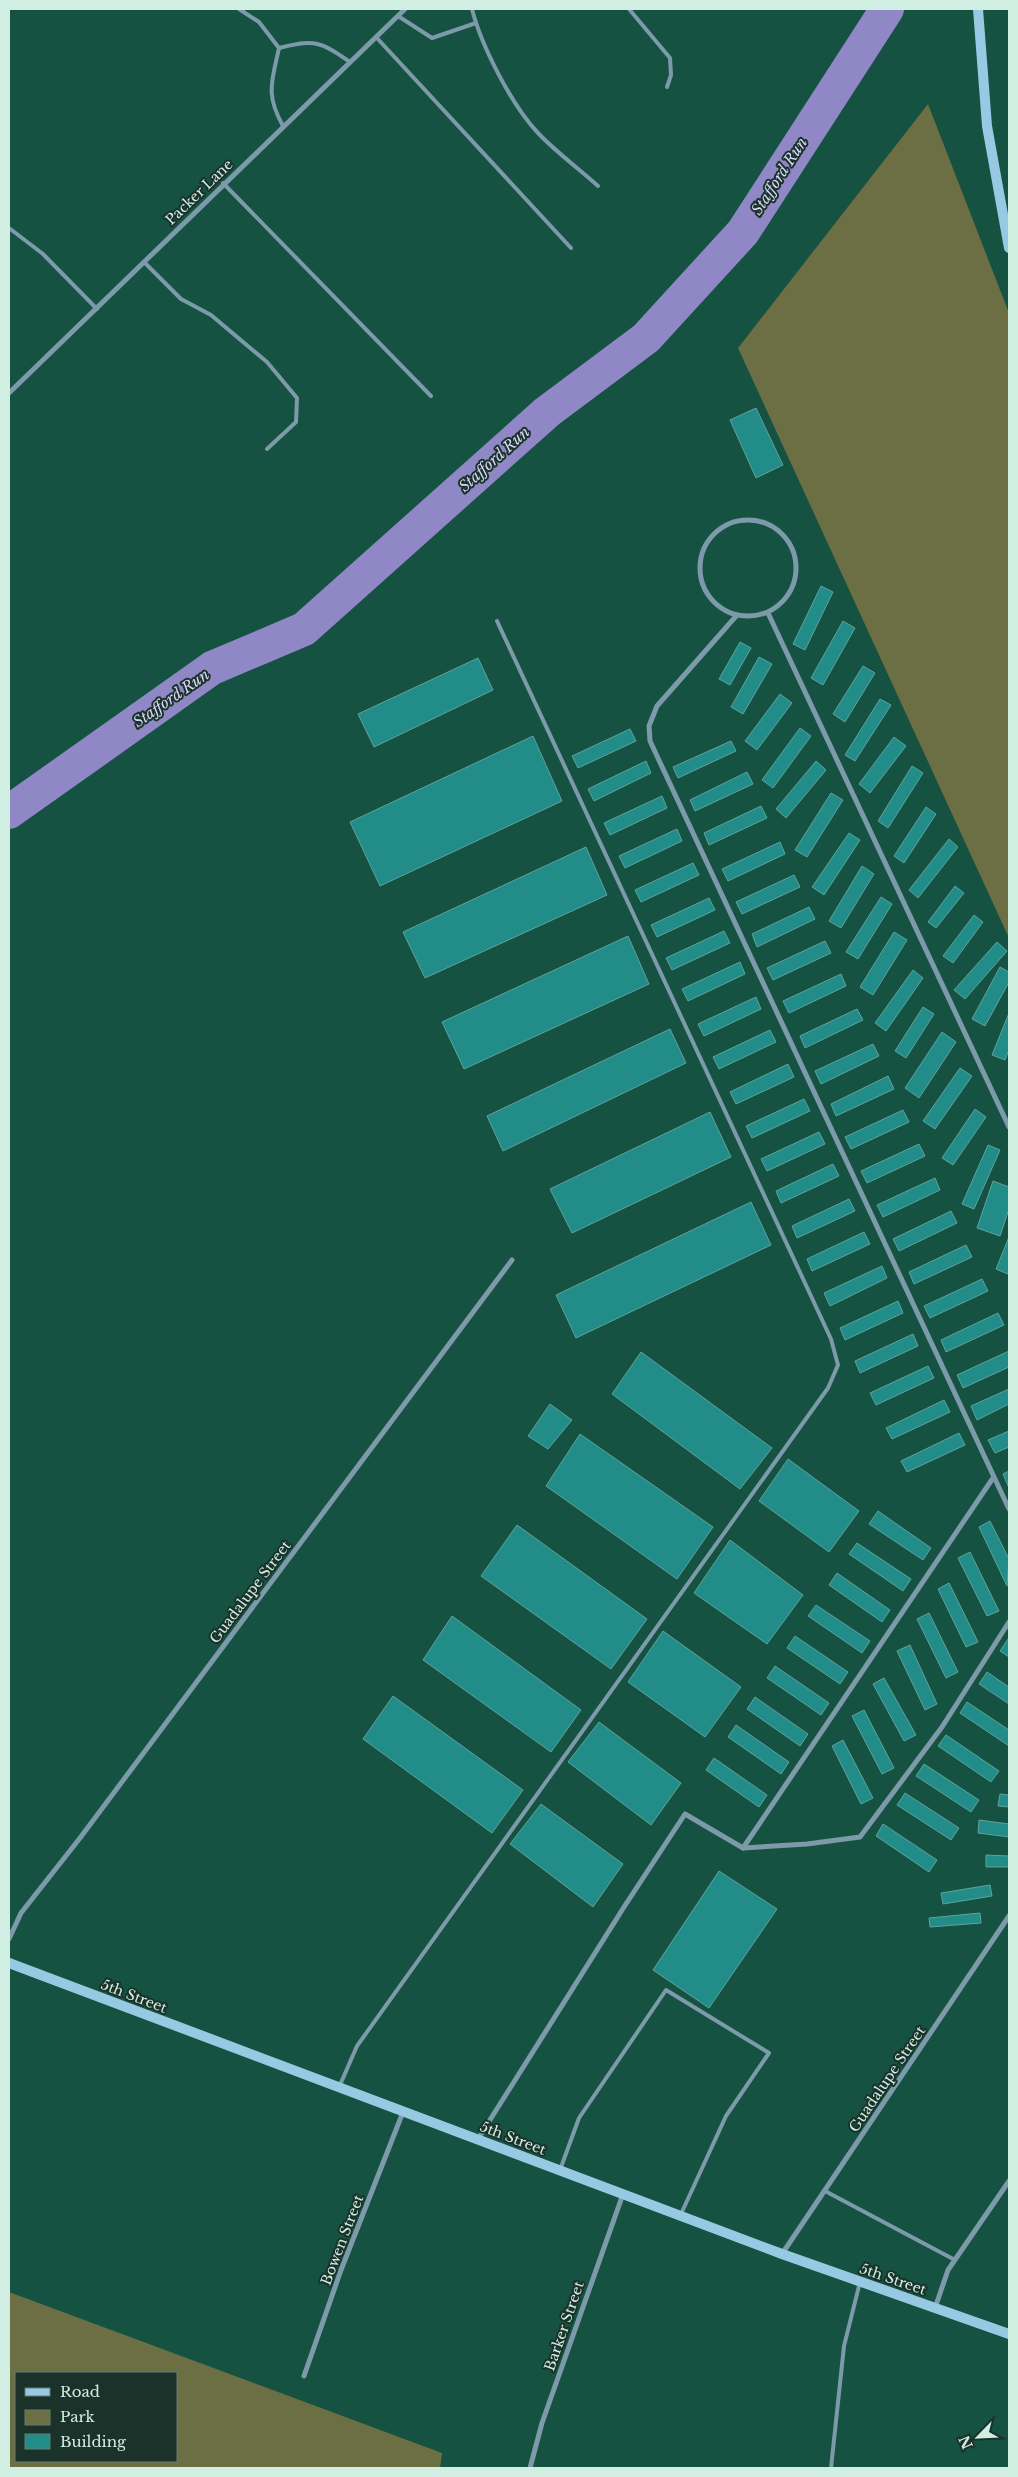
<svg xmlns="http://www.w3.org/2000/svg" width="1018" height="2477" font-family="'Libre Baskerville',serif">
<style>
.green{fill:#6c6e43;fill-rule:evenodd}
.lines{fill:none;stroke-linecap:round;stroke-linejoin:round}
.river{stroke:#9087c6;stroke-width:34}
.building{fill:#228d88;stroke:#60a29e}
.lane{stroke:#7c9aaa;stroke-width:4}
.street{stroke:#7c9aaa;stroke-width:5}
.secondary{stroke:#97c9e2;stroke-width:10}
.labels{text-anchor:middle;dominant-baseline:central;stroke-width:4;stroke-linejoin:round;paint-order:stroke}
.street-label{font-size:14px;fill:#d1eee3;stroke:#1a322a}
.water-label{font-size:15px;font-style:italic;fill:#dad6fa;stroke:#1a322a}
</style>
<rect width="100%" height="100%" fill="#155241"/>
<g class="green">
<path d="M928 104 1009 313V938L738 348Z"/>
<path d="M9 2292 442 2453 440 2468H9ZM16 2373H176V2461H16Z"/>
</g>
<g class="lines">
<path class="river" d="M9 812 212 668 304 629 547 412 646 338 743 232 887 9"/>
</g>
<g class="building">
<path d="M756 408 783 465 756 478 730 420Z"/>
<path d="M821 586 833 592 805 650 793 644Z"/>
<path d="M843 621 855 628 823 685 811 678Z"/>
<path d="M740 642 751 648 730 685 719 679Z"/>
<path d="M759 657 772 664 743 714 731 707Z"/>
<path d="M478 658 493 690 374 747 358 714Z"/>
<path d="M863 666 875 673 845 722 833 714Z"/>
<path d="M780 694 792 703 757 750 745 741Z"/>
<path d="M880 699 891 705 855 761 845 755Z"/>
<path d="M800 728 811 736 773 788 762 780Z"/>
<path d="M630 729 636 741 578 768 572 756Z"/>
<path d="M533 736 562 801 380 886 350 822Z"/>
<path d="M894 737 906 746 870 793 859 784Z"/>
<path d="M731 741 736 751 678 778 673 767Z"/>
<path d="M646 761 651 773 594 801 588 789Z"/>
<path d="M816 761 826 770 786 818 776 809Z"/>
<path d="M912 766 923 773 888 828 878 821Z"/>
<path d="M747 772 753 784 695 811 690 800Z"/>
<path d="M831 793 843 800 807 857 795 850Z"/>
<path d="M662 796 667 808 610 835 604 823Z"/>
<path d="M761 806 767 818 709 845 704 833Z"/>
<path d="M926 807 936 814 904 863 894 856Z"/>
<path d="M677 829 682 841 625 868 619 856Z"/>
<path d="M849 833 860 840 824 895 812 887Z"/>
<path d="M949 839 958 847 918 898 909 890Z"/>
<path d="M780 842 785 854 728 881 722 869Z"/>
<path d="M586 847 607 895 425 978 403 932Z"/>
<path d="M693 863 699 875 641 902 635 890Z"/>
<path d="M862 866 874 874 841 928 829 921Z"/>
<path d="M794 875 800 887 742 914 736 902Z"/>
<path d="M955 886 964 893 936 928 928 922Z"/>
<path d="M881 897 892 904 858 959 846 952Z"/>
<path d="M709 898 715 910 657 937 651 925Z"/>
<path d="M809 907 815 919 757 947 752 934Z"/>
<path d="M974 915 983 922 953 963 943 956Z"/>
<path d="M724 931 730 943 672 970 666 958Z"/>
<path d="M894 932 907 940 873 995 860 987Z"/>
<path d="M628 936 649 984 464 1069 442 1022Z"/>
<path d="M825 941 831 953 773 980 767 968Z"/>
<path d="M997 942 1007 951 965 999 954 990Z"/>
<path d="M740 962 745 974 688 1001 682 989Z"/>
<path d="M1000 967 1009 972V982L985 1026 972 1019Z"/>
<path d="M913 970 923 978 886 1031 875 1023Z"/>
<path d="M841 974 846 986 789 1013 783 1001Z"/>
<path d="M756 997 761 1009 704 1036 698 1024Z"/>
<path d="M923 1007 934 1014 906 1058 895 1051Z"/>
<path d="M857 1009 863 1020 805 1048 800 1036Z"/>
<path d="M1009 1013V1050L1005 1060 992 1055Z"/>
<path d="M670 1029 686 1063 503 1151 487 1116Z"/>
<path d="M770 1030 776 1042 719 1069 713 1057Z"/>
<path d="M942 1032 956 1042 919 1098 905 1088Z"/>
<path d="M873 1044 879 1056 821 1084 815 1071Z"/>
<path d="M788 1064 794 1077 736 1104 730 1092Z"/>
<path d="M960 1068 972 1076 935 1129 923 1121Z"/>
<path d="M888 1076 894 1089 836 1116 831 1104Z"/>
<path d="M804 1099 810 1111 752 1138 746 1126Z"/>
<path d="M975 1109 986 1117 953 1165 942 1158Z"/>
<path d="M903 1110 909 1122 851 1149 845 1137Z"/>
<path d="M710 1112 731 1157 572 1233 550 1189Z"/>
<path d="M819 1132 825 1144 767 1171 761 1159Z"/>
<path d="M919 1144 925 1156 867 1183 861 1171Z"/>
<path d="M988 1145 1000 1150 974 1209 962 1204Z"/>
<path d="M833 1164 839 1176 781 1203 776 1191Z"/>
<path d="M935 1178 940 1190 883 1217 877 1205Z"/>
<path d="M993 1181 1009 1187V1209L1000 1236 977 1228Z"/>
<path d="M849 1199 855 1211 797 1238 792 1226Z"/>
<path d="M751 1202 771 1245 576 1338 556 1295Z"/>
<path d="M951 1211 957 1223 899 1251 893 1239Z"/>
<path d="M864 1232 870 1244 812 1271 807 1259Z"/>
<path d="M1009 1237V1270L1008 1274 996 1269Z"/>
<path d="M966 1245 972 1257 914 1284 909 1272Z"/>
<path d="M882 1266 887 1278 830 1306 824 1293Z"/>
<path d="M982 1279 988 1291 930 1318 924 1306Z"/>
<path d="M898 1301 903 1313 845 1340 840 1328Z"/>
<path d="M998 1313 1004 1325 946 1352 941 1340Z"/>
<path d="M913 1334 918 1346 860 1373 855 1361Z"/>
<path d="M1009 1351V1367L963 1388 957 1375Z"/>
<path d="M641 1352 772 1448 740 1489 612 1394Z"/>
<path d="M928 1366 934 1378 876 1405 870 1393Z"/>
<path d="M1009 1389V1404L977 1420 971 1406Z"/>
<path d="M944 1400 950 1412 892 1439 886 1428Z"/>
<path d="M550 1404 572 1420 548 1449 528 1436Z"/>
<path d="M1009 1431V1447L995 1453 988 1440Z"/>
<path d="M959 1433 965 1445 907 1472 901 1461Z"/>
<path d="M580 1434 713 1527 677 1579 546 1486Z"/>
<path d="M788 1459 859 1511 829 1552 759 1501Z"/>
<path d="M1009 1471V1488L1003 1474Z"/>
<path d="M878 1511 931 1548 923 1560 869 1524Z"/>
<path d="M990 1521 1009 1559 1007 1586 979 1527Z"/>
<path d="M517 1525 647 1619 611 1669 481 1576Z"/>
<path d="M730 1540 803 1595 767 1644 694 1593Z"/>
<path d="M857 1543 911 1579 903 1591 849 1554Z"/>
<path d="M970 1552 999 1611 987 1616 958 1558Z"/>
<path d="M837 1573 890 1610 882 1622 829 1585Z"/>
<path d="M949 1583 978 1642 966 1647 938 1589Z"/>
<path d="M816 1605 870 1641 862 1653 808 1616Z"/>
<path d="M929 1613 958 1672 946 1678 917 1619Z"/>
<path d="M452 1616 581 1710 551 1752 423 1660Z"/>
<path d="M663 1631 741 1687 705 1737 628 1682Z"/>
<path d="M795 1636 848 1672 840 1684 787 1648Z"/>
<path d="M1008 1639 1009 1640V1657L1000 1651Z"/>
<path d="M910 1645 937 1704 925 1710 897 1651Z"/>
<path d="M775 1666 829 1703 821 1715 767 1678Z"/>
<path d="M987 1672 1009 1687V1704L979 1684Z"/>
<path d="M884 1678 916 1735 904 1741 873 1684Z"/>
<path d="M393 1696 523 1790 492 1833 363 1739Z"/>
<path d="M755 1697 808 1734 800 1746 747 1709Z"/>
<path d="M967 1702 1009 1730V1746L960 1713Z"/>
<path d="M864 1710 894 1768 882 1774 852 1716Z"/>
<path d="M599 1722 681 1783 651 1825 568 1762Z"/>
<path d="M736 1725 789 1762 781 1774 728 1737Z"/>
<path d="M946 1735 999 1771 991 1782 938 1746Z"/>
<path d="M843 1740 873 1798 861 1804 832 1746Z"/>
<path d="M714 1758 767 1795 759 1807 706 1770Z"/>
<path d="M924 1764 979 1800 971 1812 916 1776Z"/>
<path d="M905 1793 959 1828 951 1840 897 1805Z"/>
<path d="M1000 1794 1009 1795V1807L998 1806Z"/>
<path d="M541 1804 623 1864 593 1907 510 1844Z"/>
<path d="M979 1820 1009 1824V1837L978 1833Z"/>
<path d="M883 1824 937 1860 929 1872 876 1836Z"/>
<path d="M986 1855 1009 1856V1867H986Z"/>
<path d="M719 1871 777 1909 709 2008 653 1970Z"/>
<path d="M990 1885 992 1896 943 1904 941 1893Z"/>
<path d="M980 1913 981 1923 930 1927 929 1918Z"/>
</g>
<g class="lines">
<g class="lane">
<path d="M239 9 259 22 279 48"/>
<path d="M472 9C481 45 512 106 538 133 556 152 578 168 598 186"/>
<path d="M629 9 670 58 671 75 667 87"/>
<path d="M398 16 432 38 476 23"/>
<path d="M376 37 571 248"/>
<path d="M283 126C265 94 272 81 279 48 314 39 320 41 350 62"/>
<path d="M223 183 431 396"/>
<path d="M9 228 43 254 97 309"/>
<path d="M144 262 181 299 211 315 267 362 297 398 296 422 267 449"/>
<path d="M340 2085 357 2046 828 1388 838 1365 831 1339 497 621"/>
<path d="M560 2170 579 2118 666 1990 769 2053 726 2116 681 2214"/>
<path d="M825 2191 955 2260"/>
<path d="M831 2468 844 2346 860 2282"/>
</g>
<g class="street">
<path d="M9 393 405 9"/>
<circle cx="748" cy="568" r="48"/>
<path d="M768 613 1009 1127"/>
<path d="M737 615 657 706 649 726 650 741 1009 1509"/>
<path d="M743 1848 993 1478"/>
<path d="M9 1939 21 1913 80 1838 512 1260"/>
<path d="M478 2139 624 1907 685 1814 743 1848 807 1844 860 1837 942 1727 1009 1622"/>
<path d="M782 2254 1009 1916"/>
<path d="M935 2308 948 2270 1009 2181"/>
<path d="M304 2376 341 2270 403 2112"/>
<path d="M530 2468 542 2423 623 2194"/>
</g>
<g class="secondary">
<path d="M978 9 987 126 1009 248"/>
<path d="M9 1963 782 2254 1009 2334"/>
</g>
</g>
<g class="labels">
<g class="street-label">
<text transform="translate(199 192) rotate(-44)">Packer Lane</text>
<text transform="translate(250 1592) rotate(-53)">Guadalupe Street</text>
<text transform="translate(134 1996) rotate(21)">5th Street</text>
<text transform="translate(887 2079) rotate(-56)">Guadalupe Street</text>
<text transform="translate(513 2138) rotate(21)">5th Street</text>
<text transform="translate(342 2240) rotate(-69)">Bowen Street</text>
<text transform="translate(893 2279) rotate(19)">5th Street</text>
<text transform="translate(564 2326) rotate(-71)">Barker Street</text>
</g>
<g class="water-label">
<text transform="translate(779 176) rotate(-57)">Stafford Run</text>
<text transform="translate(494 459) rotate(-42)">Stafford Run</text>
<text transform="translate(171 698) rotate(-35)">Stafford Run</text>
</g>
</g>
<rect width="1018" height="2477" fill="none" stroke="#d1eee3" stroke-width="20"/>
<rect x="15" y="2372" width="162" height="90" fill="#1a322a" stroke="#637d74"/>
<rect x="25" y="2388" width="25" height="8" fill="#97c9e2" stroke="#637d74"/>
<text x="60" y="2397" font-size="15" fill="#d1eee3">Road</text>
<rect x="25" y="2410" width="25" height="15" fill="#6c6e43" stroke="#637d74"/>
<text x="60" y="2422" font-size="15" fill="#d1eee3">Park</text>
<rect x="25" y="2434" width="25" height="15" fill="#228d88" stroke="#637d74"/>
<text x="60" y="2447" font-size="15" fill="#d1eee3">Building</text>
<g transform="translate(978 2437) rotate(246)" stroke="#1a322a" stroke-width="4" paint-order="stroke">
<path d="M0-4L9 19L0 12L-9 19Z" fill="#d1eee3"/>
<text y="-8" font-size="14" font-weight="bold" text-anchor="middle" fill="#d1eee3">N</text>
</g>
</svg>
